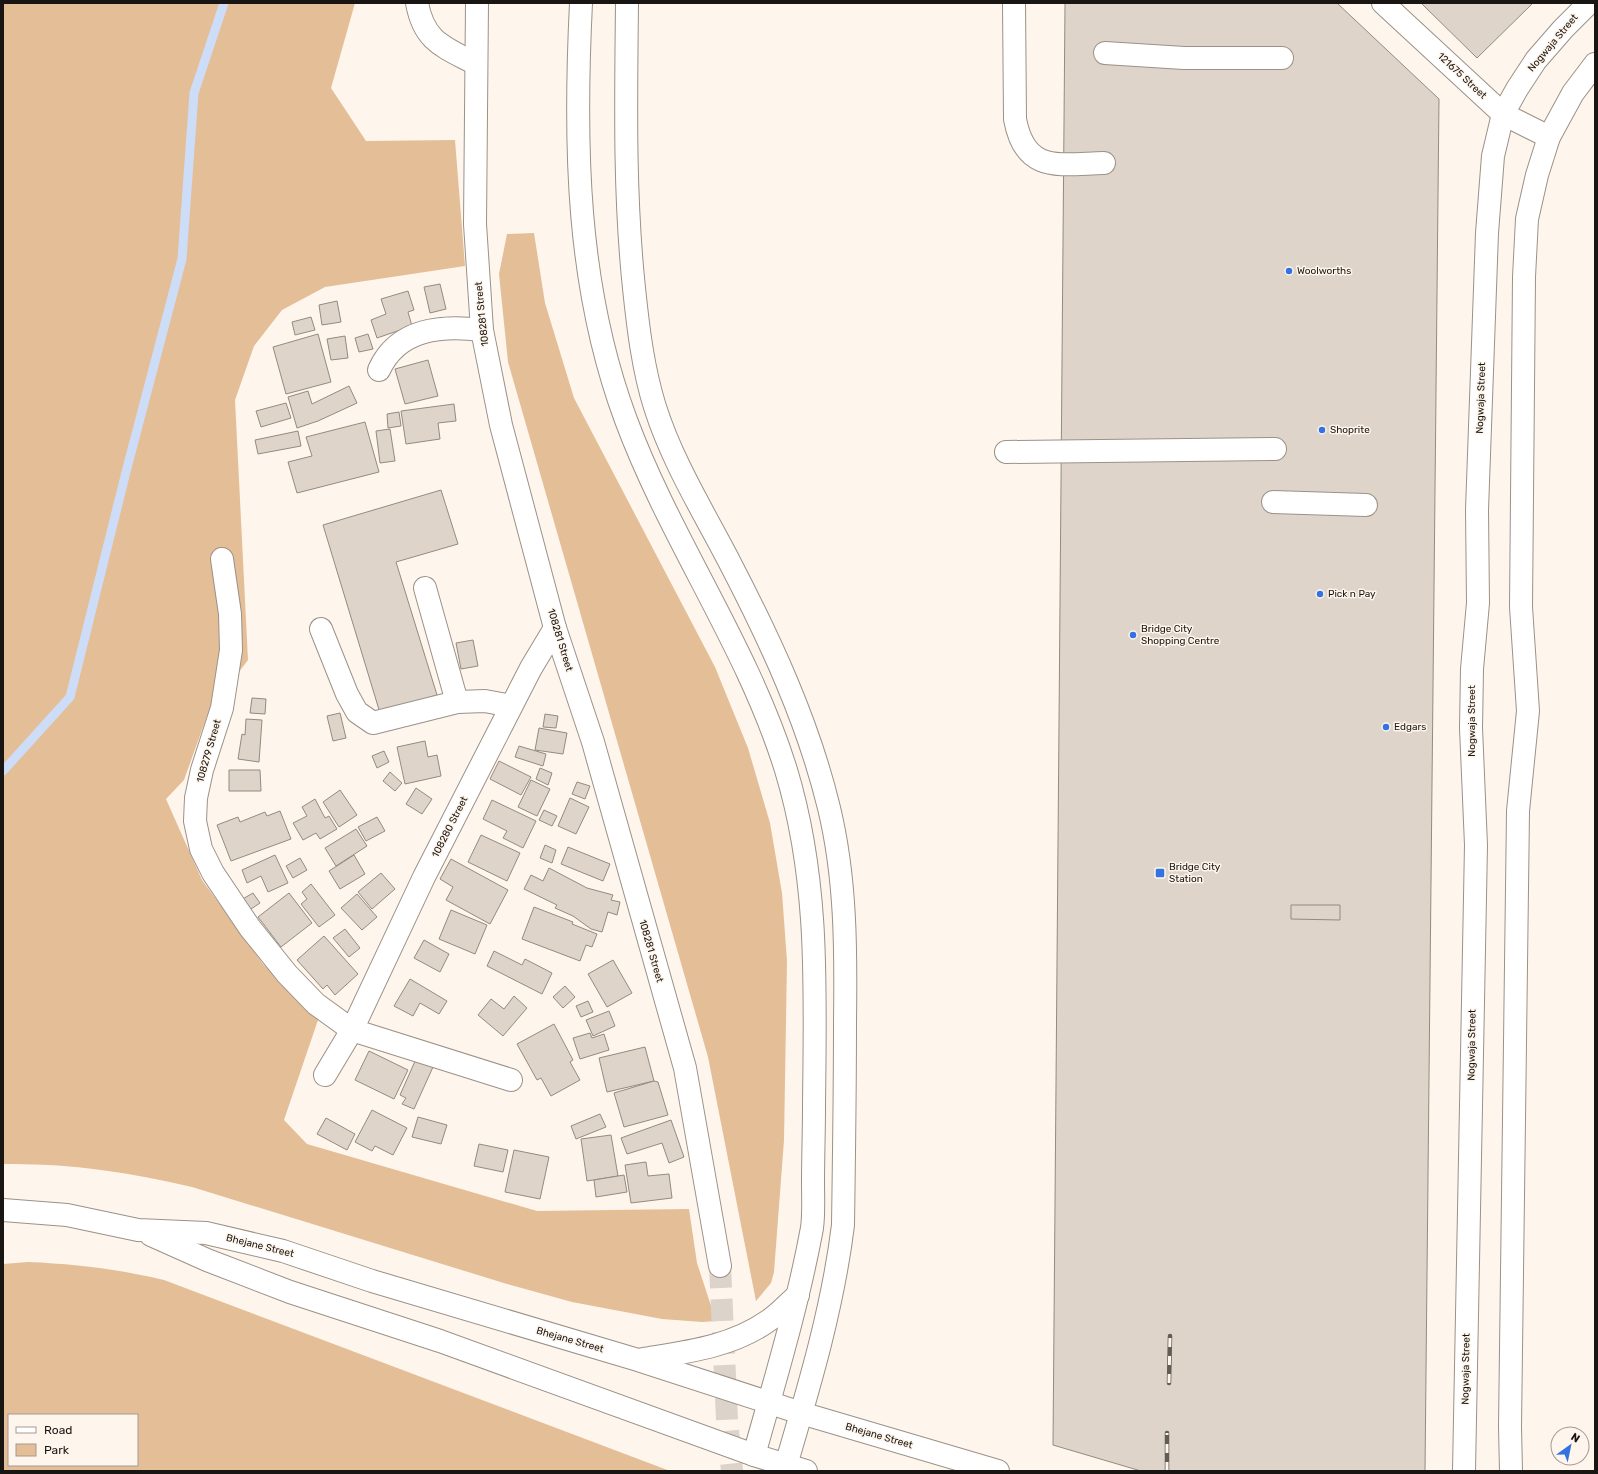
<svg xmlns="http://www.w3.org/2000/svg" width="1598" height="1474" font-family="Rubik,sans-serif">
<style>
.green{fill:#e4be97;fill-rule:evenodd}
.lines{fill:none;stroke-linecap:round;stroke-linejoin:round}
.stream{stroke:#cdddf7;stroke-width:9}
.building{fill:#dfd4c9;stroke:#948a80}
.minor-tunnel{stroke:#dcd3cb;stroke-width:22;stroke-dasharray:22 11;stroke-linecap:butt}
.minor-casing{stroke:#9b9187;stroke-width:24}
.minor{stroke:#fff;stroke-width:22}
.rail-casing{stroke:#625c57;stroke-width:4.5}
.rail{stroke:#fef5ec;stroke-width:3;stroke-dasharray:9;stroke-linecap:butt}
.poi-dot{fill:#3373e1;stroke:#fef5ec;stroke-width:1.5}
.labels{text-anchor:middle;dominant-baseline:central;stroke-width:3;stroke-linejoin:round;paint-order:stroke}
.street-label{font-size:10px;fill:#191512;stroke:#fef5ec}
.poi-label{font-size:10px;fill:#191512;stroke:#fef5ec;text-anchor:start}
</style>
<rect width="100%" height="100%" fill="#fef5ec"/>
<g class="green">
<path d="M3 3H355L331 88 366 141 455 140 465 266 325 287 282 310 254 346 235 400 248 660 208 713 184 780 166 799 202 880 263 964 319 1017 284 1120 307 1144 537 1211 689 1209 697 1263 716 1321 702 1322 662 1319 572 1302 507 1284 192 1187C129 1172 68 1163 3 1164Z"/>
<path d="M534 233 545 303 574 398 715 667 748 748 770 823 782 893 787 961 784 1140 774 1272 771 1283 756 1301 708 1057 508 362 499 274 507 234Z"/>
<path d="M28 1262C76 1264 117 1269 164 1280L670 1471H3V1264ZM9 1415H137V1465H9Z"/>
</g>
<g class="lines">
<path class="stream" d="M3 771 70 697 126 472 182 259 194 93 224 3"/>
</g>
<g class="building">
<path d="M1065 3H1337L1439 99 1425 1471H1141L1053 1445Z"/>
<path d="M1421 3H1533L1477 58Z"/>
<path d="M440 284 446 309 430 313 424 287Z"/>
<path d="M408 291 414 310 408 312 412 326 377 338 371 320 386 314 381 299Z"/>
<path d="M337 301 341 322 322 325 319 305Z"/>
<path d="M311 317 315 330 295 335 292 322Z"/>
<path d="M318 334 331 382 286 394 273 347Z"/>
<path d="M368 334 373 349 359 352 355 338Z"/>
<path d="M345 336 348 358 331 360 327 339Z"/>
<path d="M428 360 438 396 405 404 395 369Z"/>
<path d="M349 386 357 403 318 421 297 428 288 397 308 391 312 404Z"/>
<path d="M286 403 291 418 261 427 256 411Z"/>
<path d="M454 404 456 421 438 423 440 439 406 444 401 411Z"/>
<path d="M399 412 401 426 388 428 387 414Z"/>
<path d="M365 422 379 472 297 493 288 462 312 456 306 437Z"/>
<path d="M390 429 395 461 380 463 376 431Z"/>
<path d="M298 431 301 446 258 454 255 440Z"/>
<path d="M441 490 458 544 396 562 437 695 380 713 323 525Z"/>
<path d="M473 640 478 666 461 669 456 643Z"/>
<path d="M252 698 266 699 265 714 250 713Z"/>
<path d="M340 713 346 738 333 741 327 716Z"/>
<path d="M545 714 558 716 556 728 543 727Z"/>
<path d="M246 719 262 720 259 762 238 759 242 734 245 735Z"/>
<path d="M539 728 567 733 563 754 535 750Z"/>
<path d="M425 741 428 757 437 755 441 776 405 784 397 747Z"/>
<path d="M519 746 546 754 543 766 515 757Z"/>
<path d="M384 751 389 762 377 768 372 756Z"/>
<path d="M499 761 531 777 521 795 490 779Z"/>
<path d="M540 768 552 773 548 785 536 779Z"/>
<path d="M229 770H260L261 791H229Z"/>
<path d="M390 772 402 783 395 791 383 781Z"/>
<path d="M531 780 550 789 537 816 518 807Z"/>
<path d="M577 782 590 786 585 799 572 794Z"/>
<path d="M416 788 432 799 422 814 406 804Z"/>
<path d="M340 790 357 815 339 827 323 802Z"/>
<path d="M570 798 589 807 576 834 558 826Z"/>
<path d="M315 799 325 818 329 816 337 829 320 839 316 833 303 840 293 823 307 816 302 807Z"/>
<path d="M492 800 536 821 523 848 503 838 507 831 483 819Z"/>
<path d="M544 810 557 816 552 826 539 820Z"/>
<path d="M280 811 291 839 231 861 217 825 238 817 240 822 265 812 267 816Z"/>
<path d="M377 817 385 831 366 841 358 827Z"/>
<path d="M356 829 367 846 336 866 325 848Z"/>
<path d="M481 835 520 853 507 881 468 862Z"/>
<path d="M545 845 556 850 552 863 540 858Z"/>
<path d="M568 847 610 864 603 881 561 864Z"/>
<path d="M275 855 288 883 268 892 261 876 247 883 242 870Z"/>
<path d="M354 855 365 874 340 889 329 871Z"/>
<path d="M300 858 307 870 293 878 286 866Z"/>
<path d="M451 859 508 890 490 924 446 900 453 887 440 879Z"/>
<path d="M549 868 587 888 613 895 611 900 620 902 617 915 608 912 602 932 591 929 573 916 555 908 557 905 524 889 531 875 543 881Z"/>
<path d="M381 873 395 889 372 909 358 892Z"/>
<path d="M311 884 335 915 319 927 301 904 307 899 302 892Z"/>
<path d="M253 893 260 903 248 911 241 900Z"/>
<path d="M289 893 312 923 281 947 258 917Z"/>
<path d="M357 894 377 917 362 930 341 908Z"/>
<path d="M1291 905H1340V920L1291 919Z"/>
<path d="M534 907 573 922 572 924 597 934 592 947 586 945 580 961 522 939Z"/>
<path d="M451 910 487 925 475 954 439 939Z"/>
<path d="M345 929 360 948 349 957 333 938Z"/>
<path d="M324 936 358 974 335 995 327 985 323 989 297 960Z"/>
<path d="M424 940 449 954 440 972 414 958Z"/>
<path d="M494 951 522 965 525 959 552 973 542 994 487 966Z"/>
<path d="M613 960 632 993 607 1007 588 974Z"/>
<path d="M410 979 447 1001 439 1014 420 1003 413 1016 394 1006Z"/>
<path d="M565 986 575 997 563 1008 553 997Z"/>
<path d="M514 996 527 1008 503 1036 478 1015 491 999 504 1009Z"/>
<path d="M588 1001 593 1012 581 1017 576 1006Z"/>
<path d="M609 1011 615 1026 593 1036 586 1020Z"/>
<path d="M554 1024 573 1060 570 1062 580 1080 551 1096 541 1078 537 1080 517 1044Z"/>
<path d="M590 1033 592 1038 604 1034 609 1050 580 1059 573 1038Z"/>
<path d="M645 1047 654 1081 607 1092 599 1058Z"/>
<path d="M369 1051 408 1070 394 1099 355 1080Z"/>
<path d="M416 1059 433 1067 414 1109 402 1104 406 1098 400 1095Z"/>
<path d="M654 1081 658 1082 668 1115 624 1127 614 1093Z"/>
<path d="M372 1110 407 1128 393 1155 375 1146 372 1151 355 1142Z"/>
<path d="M600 1114 606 1127 576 1139 571 1126Z"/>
<path d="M418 1117 447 1125 441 1144 412 1137Z"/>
<path d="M326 1118 355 1134 347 1150 317 1134Z"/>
<path d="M671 1120 684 1157 669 1163 662 1143 627 1154 621 1138Z"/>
<path d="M611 1135 618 1176 587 1181 581 1139Z"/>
<path d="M479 1144 508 1150 503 1172 474 1166Z"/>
<path d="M514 1150 549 1157 540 1199 505 1192Z"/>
<path d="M646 1162 648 1176 669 1174 672 1198 631 1203 625 1165Z"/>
<path d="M624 1175 627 1192 596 1197 594 1180Z"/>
</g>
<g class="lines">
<path class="minor-tunnel" d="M720 1266 727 1420 732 1471"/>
<defs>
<g id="minor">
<path d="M417 3C424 42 444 47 476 64"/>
<path d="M477 3 475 224 482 330 501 425 555 628 593 742 685 1068 720 1266"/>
<path d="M581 3C574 144 576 286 626 420 671 541 748 647 786 770 820 882 815 992 814 1107 814 1132 813 1157 813 1183 813 1197 814 1213 812 1228 798 1304 775 1380 754 1455"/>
<path d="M627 3C626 98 624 193 634 288 638 327 643 369 655 407 672 461 703 511 729 561 770 640 808 721 829 808 846 878 846 950 845 1022 845 1090 844 1158 843 1225 833 1307 809 1387 786 1465"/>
<path d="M1014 3 1015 119C1025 174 1059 164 1104 163"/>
<path d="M1383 3 1503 114 1549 137"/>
<path d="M1105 53 1184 58H1282"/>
<path d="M379 370C398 328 442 325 482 330"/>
<path d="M1006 452 1275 449"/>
<path d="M1273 502 1366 505"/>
<path d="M222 559 230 614 231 650 222 708 202 770 196 798 195 821 201 849 213 873 250 928 287 974 316 1004 352 1030 511 1080"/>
<path d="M425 588 457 702"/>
<path d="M321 629 347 694 357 712 373 723 457 702 485 701 511 706"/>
<path d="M325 1075 352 1030 424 877 531 668 555 628"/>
<path d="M3 1210 67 1215 138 1230 206 1233 283 1251 372 1281 638 1360 801 1413 998 1471"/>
<path d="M151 1235 207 1260 290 1292 440 1341 754 1455 806 1471"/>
<path d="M643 1359C686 1352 731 1347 768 1321 779 1314 788 1303 798 1295"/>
<path d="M1464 1471 1476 845 1471 728 1472 669 1478 603 1477 510 1487 233 1493 156 1503 114 1517 89 1536 60 1563 29 1589 3"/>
<path d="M1511 1471 1510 1427 1518 811 1528 711 1521 607 1524 277 1527 219 1537 175 1549 137 1573 93 1595 64"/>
</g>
</defs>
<use href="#minor" class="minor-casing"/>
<use href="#minor" class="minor"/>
<defs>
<g id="rail">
<path d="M1169 1383 1170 1336"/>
<path d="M1167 1471V1433"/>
</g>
</defs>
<use href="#rail" class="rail-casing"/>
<use href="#rail" class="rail"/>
</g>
<g class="poi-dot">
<circle cx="1289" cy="271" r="4"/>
<circle cx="1322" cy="430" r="4"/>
<circle cx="1320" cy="594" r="4"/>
<circle cx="1133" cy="635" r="4"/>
<circle cx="1386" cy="727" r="4"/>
<rect x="1155" y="868" width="10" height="10" rx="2"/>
</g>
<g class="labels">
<g class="street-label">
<text transform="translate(1553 43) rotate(-50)">Nogwaja Street</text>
<text transform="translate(1462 76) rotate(43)">121675 Street</text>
<text transform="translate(482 314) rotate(-96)">108281 Street</text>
<text transform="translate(1481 398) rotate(-88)">Nogwaja Street</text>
<text transform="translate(560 640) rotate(73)">108281 Street</text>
<text transform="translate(1472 721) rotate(-90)">Nogwaja Street</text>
<text transform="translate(209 751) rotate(-74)">108279 Street</text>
<text transform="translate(450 827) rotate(-63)">108280 Street</text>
<text transform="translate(651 951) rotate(74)">108281 Street</text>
<text transform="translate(1472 1045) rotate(-89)">Nogwaja Street</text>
<text transform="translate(260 1246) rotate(14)">Bhejane Street</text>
<text transform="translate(570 1340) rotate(16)">Bhejane Street</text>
<text transform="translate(1466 1369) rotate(-89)">Nogwaja Street</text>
<text transform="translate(879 1436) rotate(16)">Bhejane Street</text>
</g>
<g class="poi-label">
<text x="1297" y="271">Woolworths</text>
<text x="1330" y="430">Shoprite</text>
<text x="1328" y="594">Pick n Pay</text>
<text x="1141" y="629">Bridge City<tspan x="1141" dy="12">Shopping Centre</tspan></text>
<text x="1394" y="727">Edgars</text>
<text x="1169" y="867">Bridge City<tspan x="1169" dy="12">Station</tspan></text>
</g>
</g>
<rect width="1598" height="1474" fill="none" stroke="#191512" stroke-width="8"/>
<rect x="8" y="1414" width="130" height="52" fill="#fef5ec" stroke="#a29b95"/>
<rect x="16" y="1427" width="20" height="6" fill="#ffffff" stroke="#a29b95"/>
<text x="44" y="1434" font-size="12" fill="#191512">Road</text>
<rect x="16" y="1444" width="20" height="12" fill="#e4be97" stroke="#a29b95"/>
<text x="44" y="1454" font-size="12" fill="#191512">Park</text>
<g transform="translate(1570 1446) rotate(33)"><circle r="19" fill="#fef5ec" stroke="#a29b95"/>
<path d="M0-3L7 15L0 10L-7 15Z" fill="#3373e1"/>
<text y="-6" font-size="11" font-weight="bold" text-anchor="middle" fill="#191512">N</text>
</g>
</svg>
